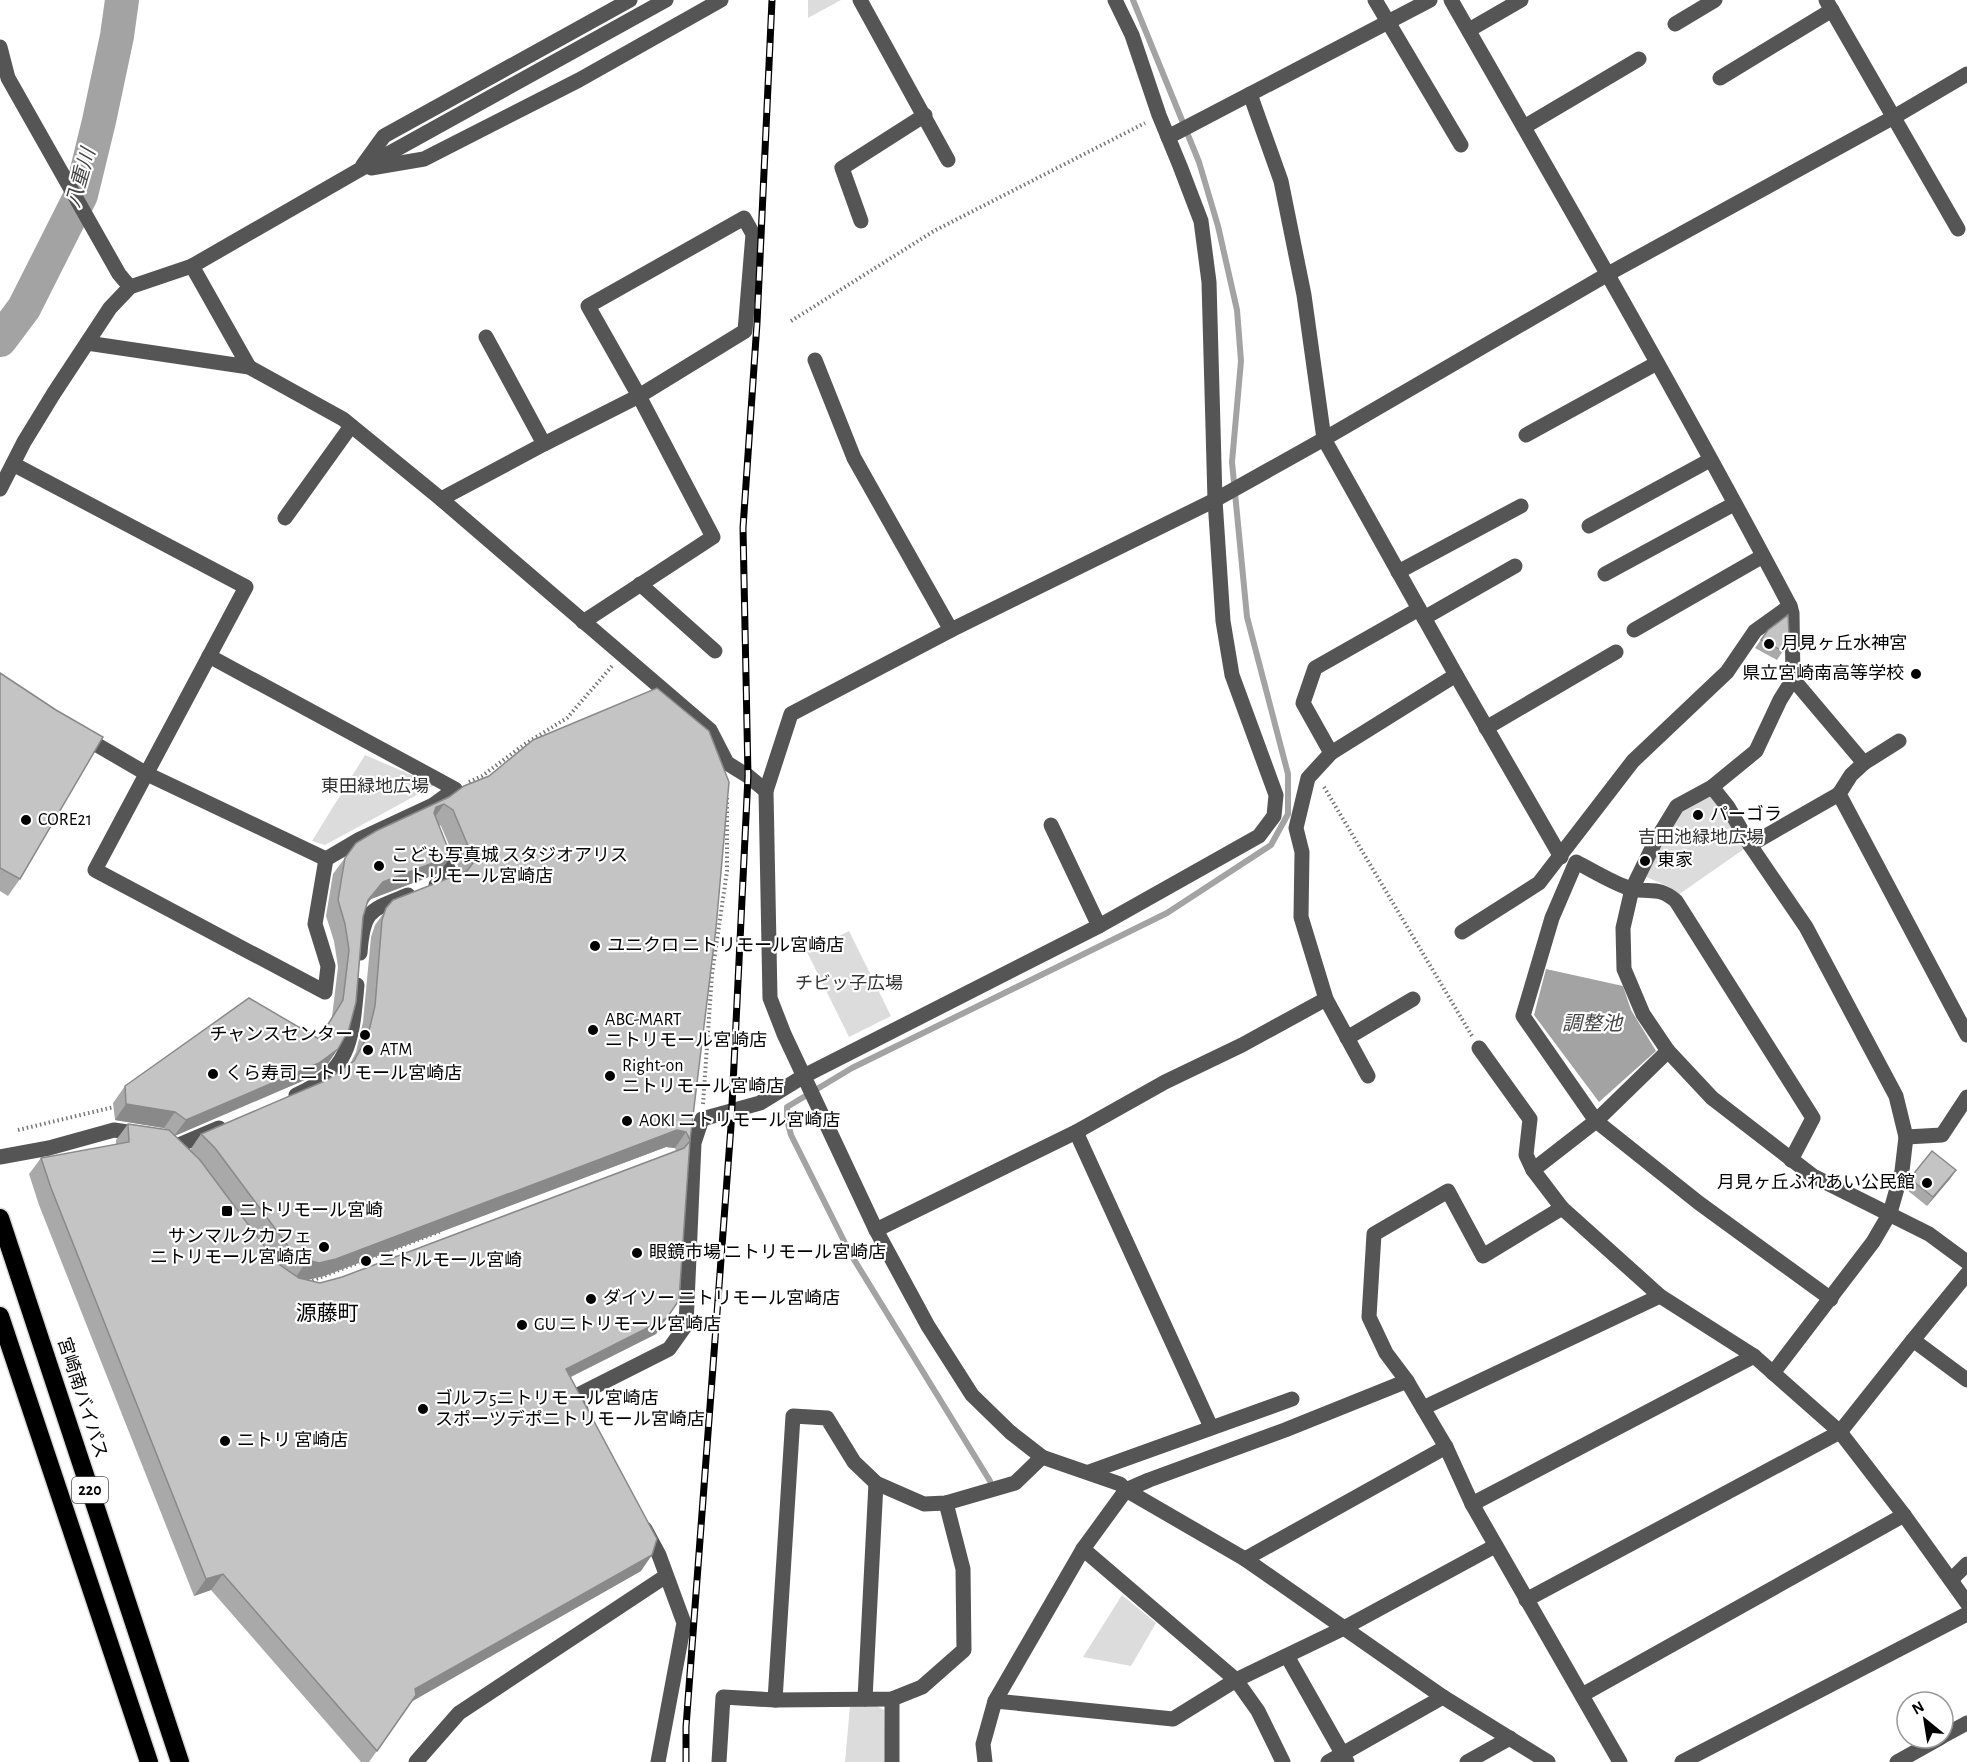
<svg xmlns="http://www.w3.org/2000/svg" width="1967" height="1762" font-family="'Alegreya Sans','Noto Sans JP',sans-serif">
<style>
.green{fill:#dcdcdc}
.water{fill:#a3a3a3}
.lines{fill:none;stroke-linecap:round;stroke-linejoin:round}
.stream{stroke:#a3a3a3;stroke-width:6}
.river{stroke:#a3a3a3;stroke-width:34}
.highway-casing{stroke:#dbdbdb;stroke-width:21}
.path{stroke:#777;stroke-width:4;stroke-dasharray:1.5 3;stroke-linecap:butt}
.minor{stroke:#555;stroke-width:15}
.highway{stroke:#000;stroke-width:18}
.rail-casing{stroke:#000;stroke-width:7}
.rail{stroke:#fff;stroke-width:4.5;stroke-dasharray:14;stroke-linecap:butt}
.wall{fill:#a9a9a9;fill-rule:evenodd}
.shaded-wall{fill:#898989}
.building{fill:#c4c4c4;stroke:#898989;stroke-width:1.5}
.poi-dot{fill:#000;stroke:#fff;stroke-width:2}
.labels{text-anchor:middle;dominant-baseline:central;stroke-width:4.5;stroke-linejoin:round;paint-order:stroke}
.shield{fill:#fff;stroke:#4c4c4c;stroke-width:1.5}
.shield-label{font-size:16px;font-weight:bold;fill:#000}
.poi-label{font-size:18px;fill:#000;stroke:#fff;text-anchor:start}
.park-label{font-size:18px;fill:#333;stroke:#fff}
.street-label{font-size:18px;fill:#000;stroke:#fff}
.water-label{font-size:20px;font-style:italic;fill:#444;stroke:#fff}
.quarter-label{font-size:21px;fill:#000;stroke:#fff}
</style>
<rect width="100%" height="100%" fill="#fff"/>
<g class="green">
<path d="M808 0H841L808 18Z"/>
<path d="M365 755 435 785 325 845 312 841Z"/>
<path d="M1706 792 1724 811 1744 849 1678 895 1669 887 1640 874 1684 805Z"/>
<path d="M849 931 891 1016 849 1037 807 952Z"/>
<path d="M1122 1595 1156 1623 1131 1666 1083 1657Z"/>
<path d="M850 1706H877L884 1710 886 1762H845Z"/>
</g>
<path class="water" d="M1546 969 1623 986 1631 1010 1656 1051 1599 1102 1534 1015Z"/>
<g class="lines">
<path class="stream" d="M990 1481 850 1253 791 1135 787 1120V1107L852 1068 1167 913 1271 845 1288 814V774L1247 617 1232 462 1241 361 1237 310 1218 226 1199 162 1133 0"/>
<path class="river" d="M0 340 24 308 81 195 99 121 117 36 122 0"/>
<defs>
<g id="highway">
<path d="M0 1218 180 1762"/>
<path d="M0 1316 149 1762"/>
</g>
</defs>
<use href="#highway" class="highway-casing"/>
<g class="path">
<path d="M791 321 934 231 1145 123"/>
<path d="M469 782 482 776 525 744 567 718 613 665"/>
<path d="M1324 787 1472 1036"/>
<path d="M703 1104 712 974 727 871V798"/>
<path d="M18 1130 118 1106"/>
<path d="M308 1282 441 1231"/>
</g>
<g class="minor">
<path d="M860 0 948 160"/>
<path d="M1375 0 1461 145"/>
<path d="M1451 0C1566 201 1682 402 1790 606L1792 613 1793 679 1780 700 1756 751 1712 787 1677 806 1655 842 1632 889 1623 928 1624 969 1643 1014 1668 1051 1712 1098 1813 1176 1929 1234 1967 1262"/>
<path d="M1826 0 1958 229"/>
<path d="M1675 24 1715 0"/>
<path d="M1469 30 1521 0"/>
<path d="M0 47 8 78 119 274 130 287"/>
<path d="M1720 78 1832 10"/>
<path d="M1250 94 1281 181 1304 295 1324 439 1456 675 1561 857"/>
<path d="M1524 127 1639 59"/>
<path d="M1168 137 1430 0"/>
<path d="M363 165 384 136 630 0"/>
<path d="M371 168 424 159 579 80 721 0"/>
<path d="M861 221 842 168 925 115"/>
<path d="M192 266 249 367"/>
<path d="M486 337 544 444"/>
<path d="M87 343 249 367 343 419 441 499 710 730 727 763 748 776 766 791"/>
<path d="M815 360 854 458 951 630"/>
<path d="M1526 435 1657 363"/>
<path d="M13 464 246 587 95 870 325 992 328 966 315 924 326 859"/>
<path d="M0 489 24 442 54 393 110 308 130 287 192 266 359 170 666 0"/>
<path d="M441 499 544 444 639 396 745 331 753 234 744 218 588 306 639 396 713 537 583 622"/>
<path d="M285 518 351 426"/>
<path d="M1589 526 1710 460"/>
<path d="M1398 572 1521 506"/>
<path d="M1605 574 1734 504"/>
<path d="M640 584 715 651"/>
<path d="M1424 618 1515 566"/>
<path d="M1634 630 1763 556"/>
<path d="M1793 679 1864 763 1851 775 1839 794 1967 1035"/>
<path d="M1486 728 1616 652"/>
<path d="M80 735 147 774 326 859 360 839 433 805 455 789 209 656"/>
<path d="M1331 753 1303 703 1315 668 1419 609"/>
<path d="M1864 763 1899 741"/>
<path d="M1712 787 1728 807 1750 845 1806 927 1896 1096 1906 1137 1902 1171 1890 1213 1873 1242 1773 1373"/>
<path d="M1051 825 1099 926"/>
<path d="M1750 845 1839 794"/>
<path d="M436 885 452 878 438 844"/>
<path d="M1462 932 1539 883 1633 761 1727 672 1755 631 1790 606"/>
<path d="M360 953C363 909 371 910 408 895"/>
<path d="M1347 1038 1413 999"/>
<path d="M1479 1048 1530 1119 1526 1155 1533 1170 1562 1208 1660 1296 1754 1356 1840 1432 1904 1515 1967 1603"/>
<path d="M1368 1076 1326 999 1301 917 1302 852 1296 828 1308 778 1331 753 1456 675"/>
<path d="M296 1095C351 1071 352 1039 357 985"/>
<path d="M1076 1132 1211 1427"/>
<path d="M1906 1137 1942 1135 1967 1097"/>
<path d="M172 1148 219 1128"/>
<path d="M0 1157 49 1148 114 1130 140 1134"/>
<path d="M1791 1160 1813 1118 1676 901C1659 886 1651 893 1632 889 1616 885 1592 870 1576 862L1552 918 1523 1016 1596 1121 1699 1203 1831 1299"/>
<path d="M1533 1170 1596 1121 1668 1051"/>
<path d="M1562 1208 1483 1256 1448 1191 1374 1234 1369 1317 1386 1353 1407 1381 1446 1447 1472 1504 1620 1762"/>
<path d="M876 1230 1076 1132 1165 1082 1242 1045 1326 999"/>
<path d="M1913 1340 1967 1380"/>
<path d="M1423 1408 1660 1296"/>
<path d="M581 1410 574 1397 669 1349 686 1325 694 1143 702 1119 760 1103 804 1076 1099 926 1259 836 1274 816 1276 795 1232 675 1223 621 1215 500 1209 282 1201 221 1180 166 1159 115 1132 35 1115 0"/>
<path d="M1089 1472 1292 1399"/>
<path d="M1472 1504 1754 1356"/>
<path d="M645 1529 659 1555 684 1623 658 1762"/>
<path d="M1083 1549 1236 1680 1258 1711 1283 1762"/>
<path d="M1245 1559 1446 1447"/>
<path d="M1951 1580 1967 1564"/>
<path d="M1526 1600 1840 1432 1913 1340 1967 1274"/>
<path d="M1287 1656 1347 1762"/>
<path d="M1582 1695 1904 1515"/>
<path d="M865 1699 876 1483"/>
<path d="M892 1699V1762"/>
<path d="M775 1700 793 1416 827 1418 854 1462 876 1483 924 1504 946 1503 1015 1483 1042 1457"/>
<path d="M995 1701 1173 1719 1236 1680 1342 1629 1495 1546"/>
<path d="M1943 1736 1967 1723"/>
<path d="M416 1762 459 1713 666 1576"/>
<path d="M719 1762 723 1697 775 1700 892 1699 922 1687 964 1650 963 1569 946 1503"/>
<path d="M985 1762 983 1744 995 1701 1083 1549 1126 1490 1149 1480 1285 1430 1407 1381"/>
<path d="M1328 1762 1443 1697"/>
<path d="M1467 1762 1510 1738"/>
<path d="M1548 1762 1443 1697 1245 1559 1126 1490 1120 1484 1042 1457 1010 1432 972 1395 928 1326 876 1230 784 1034 770 998 766 791 791 714 951 630 1215 500 1324 439 1608 274 1894 117 1967 74"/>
<path d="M1682 1762 1967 1614"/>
<path d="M1897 1762 1940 1738"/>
</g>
<use href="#highway" class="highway"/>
<defs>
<path id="rail" d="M686 1762V1727L731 1126 748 776 743 528 757 323 772 0"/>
</defs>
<use href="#rail" class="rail-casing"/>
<use href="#rail" class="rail"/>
</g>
<g class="wall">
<path d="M1768 630 1783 651 1777 660 1755 648Z"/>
<path d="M0 673 20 879 8 896 0 891Z"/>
<path d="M533 740 690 1140 667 1318 656 1334 571 1377 641 1571 413 1700 369 1762H361L211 1590 194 1596 39 1205 29 1174 41 1158 116 1145V1140L128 1124 166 1130 164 1128 115 1120 113 1103 125 1086 318 1038 332 1017 338 967 334 941 326 916 333 874 356 843 489 776ZM438 824 441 826 461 873 393 900 375 925 371 937 363 1022 356 1052 350 1064 327 1080 201 1134 190 1150 175 1136 307 1079 327 1065 356 1002 363 917 367 904 371 899 439 873 451 856ZM666 1147 675 1148 676 1151 342 1277 320 1283 308 1280 324 1276Z"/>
<path d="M1956 1170 1927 1206 1907 1190 1909 1180 1915 1172Z"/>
</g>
<g class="shaded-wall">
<path d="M444 804 433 820 425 824 436 807Z"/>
<path d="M451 856 439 873 371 899 357 917 368 900 383 882Z"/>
<path d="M338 1049 327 1065 307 1079 174 1136 186 1120Z"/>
<path d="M126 1104 175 1112 164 1128 115 1120Z"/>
<path d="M677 1130 686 1132 675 1148 666 1147 324 1276 307 1280 296 1277 307 1260Z"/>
<path d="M1956 1170 1950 1179 1927 1206 1933 1197Z"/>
<path d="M667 1318 656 1334 554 1385 566 1369Z"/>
<path d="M652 1555 641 1571 404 1706 415 1689Z"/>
<path d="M223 1574 211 1590 194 1596 206 1579Z"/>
</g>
<g class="building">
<path d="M1788 615 1789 634 1783 651 1761 640 1768 630Z"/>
<path d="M0 673 56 710 103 737 20 879 0 868Z"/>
<path d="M657 688 709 731 729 782 716 928 690 1140 686 1132 677 1130 336 1259 319 1263 307 1260 291 1250 215 1148 201 1134 327 1080 354 1061 368 1035 375 1006 382 920 386 908 393 900 467 871 473 863V858L453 810 444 804 436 807 434 813 451 856 383 882 368 900 363 917 356 1002 349 1029 338 1049 319 1063 186 1120 175 1112 126 1104 125 1086 249 998 319 1039 343 1000 349 950 345 924 338 900 345 858 356 843 376 831 449 797 464 786 489 776 533 740Z"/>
<path d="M128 1124 169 1130 200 1160 277 1263 299 1278 320 1283 342 1277 684 1148 690 1141 679 1300 667 1318 566 1369 657 1539 652 1555 415 1689 416 1695 377 1751 223 1574 206 1579 51 1188 41 1158 129 1142Z"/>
<path d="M1932 1151 1956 1170 1933 1197 1913 1181 1915 1172Z"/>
</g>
<g class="poi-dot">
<circle cx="1769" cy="644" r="6"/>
<circle cx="1916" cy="674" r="6"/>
<circle cx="1698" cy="815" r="6"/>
<circle cx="26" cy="820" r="6"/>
<circle cx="1645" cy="861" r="6"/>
<circle cx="379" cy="866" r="6"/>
<circle cx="595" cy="946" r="6"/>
<circle cx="593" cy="1030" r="6"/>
<circle cx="365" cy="1035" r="6"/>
<circle cx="368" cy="1050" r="6"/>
<circle cx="213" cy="1074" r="6"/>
<circle cx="610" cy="1076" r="6"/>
<circle cx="627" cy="1121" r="6"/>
<circle cx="1927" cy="1183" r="6"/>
<rect x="221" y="1205" width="12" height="12" rx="3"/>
<circle cx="324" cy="1247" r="6"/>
<circle cx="637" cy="1253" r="6"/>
<circle cx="366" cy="1261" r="6"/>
<circle cx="591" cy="1299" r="6"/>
<circle cx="522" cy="1325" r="6"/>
<circle cx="423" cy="1409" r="6"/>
<circle cx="225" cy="1441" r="6"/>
</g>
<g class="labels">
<rect class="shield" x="72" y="1477" width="36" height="26" rx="4.5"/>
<g class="shield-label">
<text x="90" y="1490">220</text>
</g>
<g class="poi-label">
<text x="1781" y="644">月見ヶ丘水神宮</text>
<text x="1904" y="674" text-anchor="end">県立宮崎南高等学校</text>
<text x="1710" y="815">パーゴラ</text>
<text x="38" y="820">CORE21</text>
<text x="391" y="856">こども写真城 スタジオアリス<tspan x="391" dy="21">ニトリモール宮崎店</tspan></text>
<text x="1657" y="861">東家</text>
<text x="607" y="946">ユニクロ ニトリモール宮崎店</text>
<text x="605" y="1020">ABC-MART<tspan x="605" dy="21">ニトリモール宮崎店</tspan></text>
<text x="353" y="1035" text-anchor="end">チャンスセンター</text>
<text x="380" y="1050">ATM</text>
<text x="622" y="1066">Right-on<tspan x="622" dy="21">ニトリモール宮崎店</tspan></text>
<text x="225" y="1074">くら寿司 ニトリモール宮崎店</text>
<text x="639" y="1121">AOKI ニトリモール宮崎店</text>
<text x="1915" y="1183" text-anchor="end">月見ヶ丘ふれあい公民館</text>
<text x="239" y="1211">ニトリモール宮崎</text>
<text x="312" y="1237" text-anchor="end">サンマルクカフェ<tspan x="312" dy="21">ニトリモール宮崎店</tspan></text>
<text x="649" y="1253">眼鏡市場 ニトリモール宮崎店</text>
<text x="378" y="1261">ニトルモール宮崎</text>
<text x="603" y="1299">ダイソー ニトリモール宮崎店</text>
<text x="534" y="1325">GU ニトリモール宮崎店</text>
<text x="435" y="1399">ゴルフ5ニトリモール宮崎店<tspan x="435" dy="21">スポーツデポニトリモール宮崎店</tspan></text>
<text x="237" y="1441">ニトリ 宮崎店</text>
</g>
<g class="park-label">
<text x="375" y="787">東田緑地広場</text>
<text x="1701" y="838">吉田池緑地広場</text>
<text x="849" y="984">チビッ子広場</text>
</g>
<g class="street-label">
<text transform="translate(82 1398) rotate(72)">宮崎南バイパス</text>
</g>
<g class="water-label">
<text transform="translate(81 178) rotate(-74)">八重川</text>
<text x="1592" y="1024">調整池</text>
</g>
<g class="quarter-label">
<text x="327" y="1313">源藤町</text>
</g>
</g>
<g transform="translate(1925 1720) rotate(330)"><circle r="28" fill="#ffffff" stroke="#999999" stroke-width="1.5"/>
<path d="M0-4.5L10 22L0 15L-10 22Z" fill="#000000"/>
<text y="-9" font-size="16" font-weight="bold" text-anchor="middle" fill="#000000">N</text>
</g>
</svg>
